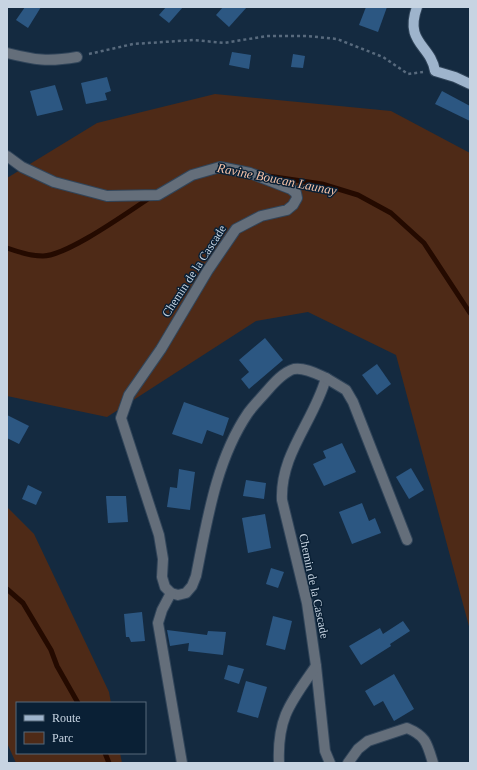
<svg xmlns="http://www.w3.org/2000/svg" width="477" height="770" font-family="Georgia,serif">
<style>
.green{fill:#4e2a17}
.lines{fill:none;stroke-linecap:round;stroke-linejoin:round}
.stream{stroke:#240a00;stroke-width:5}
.building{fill:#2c5782}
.minor-casing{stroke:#31455a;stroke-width:12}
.major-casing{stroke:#31455a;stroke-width:12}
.path{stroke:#586a7d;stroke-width:2.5;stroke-dasharray:3 3;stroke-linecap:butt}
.minor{stroke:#646e7a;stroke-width:10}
.major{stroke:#9eb4cc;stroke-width:10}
.labels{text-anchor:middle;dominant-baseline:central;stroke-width:3;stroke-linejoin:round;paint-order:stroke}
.street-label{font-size:12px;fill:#c7d4e2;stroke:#0a2035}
.water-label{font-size:13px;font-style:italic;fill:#f5c2a8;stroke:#0a2035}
</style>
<rect width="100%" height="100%" fill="#142a40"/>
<g class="green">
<path d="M215 94 391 111 470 153V630L396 355 308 312 256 321 107 417 7 396V178L97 123Z"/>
<path d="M7 507 34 534 109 692 111 703H17V753H120L122 763H16L7 743Z"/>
</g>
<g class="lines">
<g class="stream">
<path d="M268 176 322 184 358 195 391 213 424 243 470 313"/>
<path d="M7 248C18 252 30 256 43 256 67 256 128 212 151 197"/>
<path d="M7 589 23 603 51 650 57 666 78 703"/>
<path d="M105 753 109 763"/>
</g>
</g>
<g class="building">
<path d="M25 7H41L28 28 16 20Z"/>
<path d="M166 7H183L169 23 159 15Z"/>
<path d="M223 7H247L229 27 216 15Z"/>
<path d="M366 7H387L378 32 359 25Z"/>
<path d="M232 52 251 55 249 69 229 65Z"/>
<path d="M293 54 305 56 303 68 291 67Z"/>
<path d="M107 77 111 91 105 93 107 100 86 104 81 83Z"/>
<path d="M55 85 63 110 37 116 30 91Z"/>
<path d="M442 91 470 106V121L435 104Z"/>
<path d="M265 338 283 360 249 389 241 379 249 372 239 360Z"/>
<path d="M377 364 391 384 377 395 362 375Z"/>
<path d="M184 402 229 418 223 436 207 430 202 444 172 434Z"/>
<path d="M7 415 29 426 19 444 7 438Z"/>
<path d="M342 443 356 472 324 486 313 464 326 458 323 451Z"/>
<path d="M411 468 424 490 409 499 396 477Z"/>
<path d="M179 469 195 472 190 510 167 507 170 487 177 488Z"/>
<path d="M246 480 266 483 264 499 243 496Z"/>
<path d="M28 485 42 492 36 505 22 499Z"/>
<path d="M106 496H126L128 522 108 523Z"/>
<path d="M362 503 369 521 375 518 381 533 352 544 339 512Z"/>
<path d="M265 514 271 548 248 553 242 518Z"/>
<path d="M271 568 284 572 278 588 266 584Z"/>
<path d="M142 612 145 641 131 642 129 637H126L124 614Z"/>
<path d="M273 616 292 621 285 650 266 645Z"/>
<path d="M403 621 410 631 390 644 391 646 361 665 349 646 380 628 383 634Z"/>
<path d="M167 630 207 635 208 631 226 632 223 655 188 651 189 643 170 646Z"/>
<path d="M228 665 244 669 239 684 224 679Z"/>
<path d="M394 674 414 709 394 721 383 701 374 706 365 691Z"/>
<path d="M246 681 267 687 258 718 237 712Z"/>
</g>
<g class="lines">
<defs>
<g id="minor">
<path d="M7 53C35 60 48 62 77 57"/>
<path d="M7 156 22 167 54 182 107 196 158 195 192 175 220 167 250 173 291 189 296 193 297 198 293 205 287 210 261 216 236 229 208 270 161 349 129 395 121 418 159 535 163 559 162 577 165 587 171 593 178 595 186 593 192 586 196 576C207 521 216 460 248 413 253 406 260 399 266 392 273 384 283 372 294 369 304 367 317 374 326 378 314 421 280 454 282 500L307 603 316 666 325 751 330 763"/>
<path d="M326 378 346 390 353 402 407 540"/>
<path d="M171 593 162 610 158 623 182 763"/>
<path d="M279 763C277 717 291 702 316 666"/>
<path d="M348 763 358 749 368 741 407 728C426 736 427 743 433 763"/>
</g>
<path id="major" d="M417 7C404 43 431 45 435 71L455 77 470 84"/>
</defs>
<use href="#minor" class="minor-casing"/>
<use href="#major" class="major-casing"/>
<path class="path" d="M89 54 133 44 194 40 224 43 267 36H307L337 39 383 57 408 74 423 72"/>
<use href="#minor" class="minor"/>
<use href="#major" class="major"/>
</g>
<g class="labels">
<g class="street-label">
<text transform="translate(194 271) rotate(-57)">Chemin de la Cascade</text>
<text transform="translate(314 586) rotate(78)">Chemin de la Cascade</text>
</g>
<g class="water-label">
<text transform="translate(277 179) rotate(11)">Ravine Boucan Launay</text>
</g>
</g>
<rect width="477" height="770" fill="none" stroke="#c7d4e2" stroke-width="16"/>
<rect x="16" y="702" width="130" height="52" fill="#0a2035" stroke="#56687a"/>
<rect x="24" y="715" width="20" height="6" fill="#9eb4cc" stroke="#56687a"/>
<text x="52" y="722" font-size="12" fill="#c7d4e2">Route</text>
<rect x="24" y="732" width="20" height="12" fill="#4e2a17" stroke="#56687a"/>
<text x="52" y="742" font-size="12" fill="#c7d4e2">Parc</text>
</svg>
